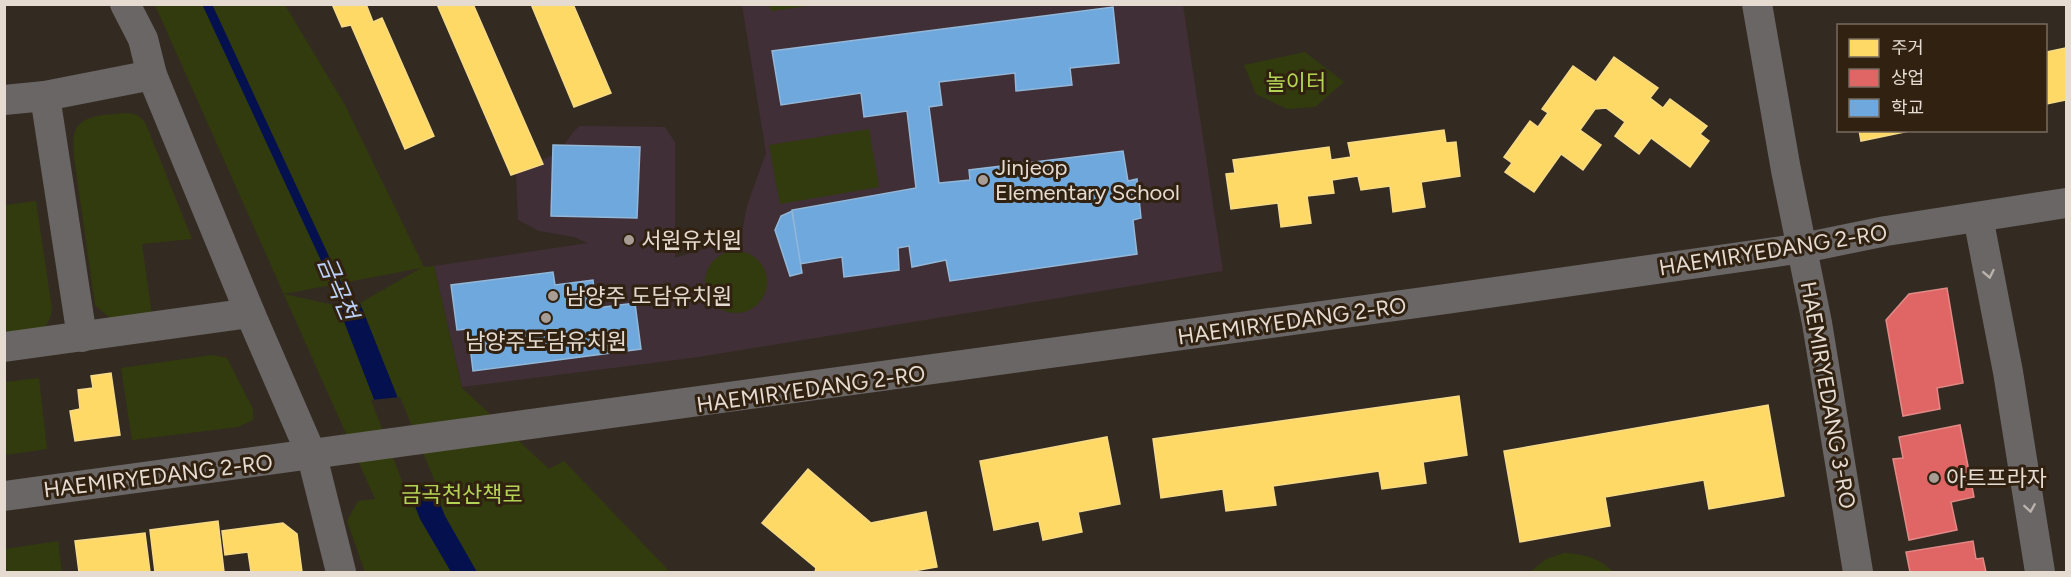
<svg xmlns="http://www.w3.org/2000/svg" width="2071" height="577" font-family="Figtree,'Noto Sans KR',sans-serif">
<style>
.education{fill:#402f36}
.green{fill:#323b0d;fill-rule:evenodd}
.water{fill:#05104f}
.pier{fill:#332b22}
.homes{fill:#ffd966;stroke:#f7da86;stroke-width:1.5}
.shops{fill:#e06666;stroke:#e28986;stroke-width:1.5}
.schools{fill:#6fa8dc;stroke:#92b7d9;stroke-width:1.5}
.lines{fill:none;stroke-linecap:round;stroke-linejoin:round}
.stream{stroke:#05104f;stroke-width:9}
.minor{stroke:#6a6665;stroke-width:30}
.oneway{stroke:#bab2ab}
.poi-dot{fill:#a79d94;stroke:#302111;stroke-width:2}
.labels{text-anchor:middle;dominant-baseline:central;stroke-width:6;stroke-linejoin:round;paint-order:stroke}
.park-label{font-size:22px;fill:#b4d354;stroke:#302111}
.poi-label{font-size:22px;fill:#e5dbd1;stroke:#302111;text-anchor:start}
.street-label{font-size:22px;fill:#e5dbd1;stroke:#302111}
.water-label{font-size:24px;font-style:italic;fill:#bad0f9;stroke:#302111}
</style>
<rect width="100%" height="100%" fill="#332b22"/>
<path class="education" d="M742 5H1183L1223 271 699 357 462 387 434 266 588 243 574 237 539 231 518 220 516 172 559 152 573 132 580 126 665 127 675 142V258L741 237 747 206 766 153Z"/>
<g class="green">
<path d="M155 5H285L345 105 424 267 434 266 462 388 549 469 564 461 670 572H365L347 521 358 501 375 499ZM421 268 360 303 338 306 284 294Z"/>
<path d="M769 5V4L816 5 771 11Z"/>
<path d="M1305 52 1344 82 1315 107 1287 109 1256 94 1244 65Z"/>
<path d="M127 113 137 115 145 122 192 239 142 244 152 315 110 318 95 305 74 157C74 149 72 140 75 132 81 113 110 115 127 113Z"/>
<path d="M869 129 879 187 780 204 769 145Z"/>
<path d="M36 201 52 309C48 337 29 334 5 338V205Z"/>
<circle cx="736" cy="282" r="31"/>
<path d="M212 355 227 358 253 409V420L238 427 132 440 121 368Z"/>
<path d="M39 378 47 449 5 455V382Z"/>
<path d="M58 541 62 572H5V549Z"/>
<path d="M1564 553C1585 554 1598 558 1614 572H1530L1546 559Z"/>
</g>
<path class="water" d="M360 303 445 516 477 572H451L420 519 338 306Z"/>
<path class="pier" d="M400 397 436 484 405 489 371 400Z"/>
<g class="homes">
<path d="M332 4H366L373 22 382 18 434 136 405 149 351 25 342 27Z"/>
<path d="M437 4H473L543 164 511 175Z"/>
<path d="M531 4H573L611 93 574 107Z"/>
<path d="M2066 48V100L2046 104V52Z"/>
<path d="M1614 57 1658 88 1650 98 1663 108 1670 99 1707 126 1700 134 1709 141 1690 167 1651 138 1639 154 1615 136 1625 122 1606 108 1595 109 1580 130 1601 145 1583 170 1561 154 1534 192 1505 172 1512 163 1504 157 1530 121 1538 127 1548 113 1542 109 1573 66 1596 82Z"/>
<path d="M1444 130 1446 143 1456 142 1460 176 1421 182 1425 207 1393 212 1390 186 1361 190 1358 176 1332 180 1334 193 1307 196 1311 223 1281 227 1278 203 1231 209 1226 174 1235 173 1233 160 1329 147 1331 160 1351 157 1348 143Z"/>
<path d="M1859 130H1914L1861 141Z"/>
<path d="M111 373 120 435 75 441 70 411 80 409 78 390 93 388 91 376Z"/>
<path d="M1459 396 1467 455 1423 462 1426 483 1382 489 1379 471 1273 486 1276 505 1226 511 1223 489 1161 498 1153 439Z"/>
<path d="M1768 405 1784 496 1709 509 1704 480 1605 497 1610 526 1520 542 1504 451Z"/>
<path d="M1107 437 1120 504 1078 512 1082 532 1043 540 1039 521 994 530 980 461Z"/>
<path d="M808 469 871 523 926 512 937 567 908 572H815L816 568 762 523Z"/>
<path d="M218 521 224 572H155L150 530Z"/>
<path d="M283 523 297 534 302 572H251L248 552 225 555 222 531Z"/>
<path d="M145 533 150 572H79L75 541Z"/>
</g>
<g class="shops">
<path d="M1947 288 1963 383 1937 388 1940 409 1903 416 1886 320 1909 294Z"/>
<path d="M1960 425 1974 497 1951 502 1957 530 1909 540 1893 459 1903 458 1899 437Z"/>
<path d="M1973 541 1976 559 1983 558 1986 572H1910L1906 552Z"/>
</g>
<g class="schools">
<path d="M1113 7 1119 63 1070 68 1072 85 1016 91 1015 73 939 82 942 105 929 107 939 183 970 180 969 170 1123 151 1128 181 1137 179 1141 218 1133 220 1137 254 950 281 946 260 912 267 909 246 898 248 899 270 844 277 842 257 800 264 792 210 916 188 907 111 864 117 861 93 781 105 772 51Z"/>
<path d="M553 145 640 147 637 218 551 216Z"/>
<path d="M792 211 802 273 790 276 775 230 781 216Z"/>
<path d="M553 272 555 285 593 280 596 308 635 303 641 349 473 371 468 329 457 330 451 285Z"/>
</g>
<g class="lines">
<path class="stream" d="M207 4 335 280 350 316"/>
<g class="minor">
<path d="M125 4 143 39 152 75 250 313 312 456 341 572"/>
<path d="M1757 4 1786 170 1817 323 1858 572"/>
<path d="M45 96 82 337"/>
<path d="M4 100 45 96 152 75"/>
<path d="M1978 217 2008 372 2040 572"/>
<path d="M4 347 250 313"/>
<path d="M4 496C605 418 1204 334 1803 248L1886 231 2066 203"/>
</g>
</g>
<defs><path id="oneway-chevron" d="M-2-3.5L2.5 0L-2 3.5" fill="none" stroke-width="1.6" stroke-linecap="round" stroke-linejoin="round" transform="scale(1.5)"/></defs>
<g class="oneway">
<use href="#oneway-chevron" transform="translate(1989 274) rotate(79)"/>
<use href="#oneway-chevron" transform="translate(2030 508) rotate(81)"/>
</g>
<g class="poi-dot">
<circle cx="983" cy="180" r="6"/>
<circle cx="629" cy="240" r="6"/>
<circle cx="553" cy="296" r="6"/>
<circle cx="546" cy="318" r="6"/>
<circle cx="1934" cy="478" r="6"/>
</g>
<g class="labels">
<g class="park-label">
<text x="1296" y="82">놀이터</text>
<text x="462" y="494">금곡천산책로</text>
</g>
<g class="poi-label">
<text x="995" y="167">Jinjeop<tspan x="995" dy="25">Elementary School</tspan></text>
<text x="641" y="240">서원유치원</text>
<text x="565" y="296">남양주 도담유치원</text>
<text x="546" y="341" text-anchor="middle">남양주도담유치원</text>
<text x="1946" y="478">아트프라자</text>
</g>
<g class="street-label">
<text transform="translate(1773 250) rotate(-9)">HAEMIRYEDANG 2-RO</text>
<text transform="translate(1292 321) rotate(-8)">HAEMIRYEDANG 2-RO</text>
<text transform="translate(811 389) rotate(-8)">HAEMIRYEDANG 2-RO</text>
<text transform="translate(1828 395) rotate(80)">HAEMIRYEDANG 3-RO</text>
<text transform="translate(158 476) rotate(-7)">HAEMIRYEDANG 2-RO</text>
</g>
<g class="water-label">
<text transform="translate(338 288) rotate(67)">금곡천</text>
</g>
</g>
<rect width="2071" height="577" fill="none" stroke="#e5dbd1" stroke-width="12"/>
<rect x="1837" y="24" width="210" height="108" fill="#302111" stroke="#786b5e" stroke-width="1.5"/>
<rect x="1849" y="39" width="30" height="18" fill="#ffd966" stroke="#786b5e" stroke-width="1.5"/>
<text x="1891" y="54" font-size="18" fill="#e5dbd1">주거</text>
<rect x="1849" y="69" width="30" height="18" fill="#e06666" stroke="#786b5e" stroke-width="1.5"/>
<text x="1891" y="84" font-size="18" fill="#e5dbd1">상업</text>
<rect x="1849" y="99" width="30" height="18" fill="#6fa8dc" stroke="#786b5e" stroke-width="1.5"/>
<text x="1891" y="114" font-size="18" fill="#e5dbd1">학교</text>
</svg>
